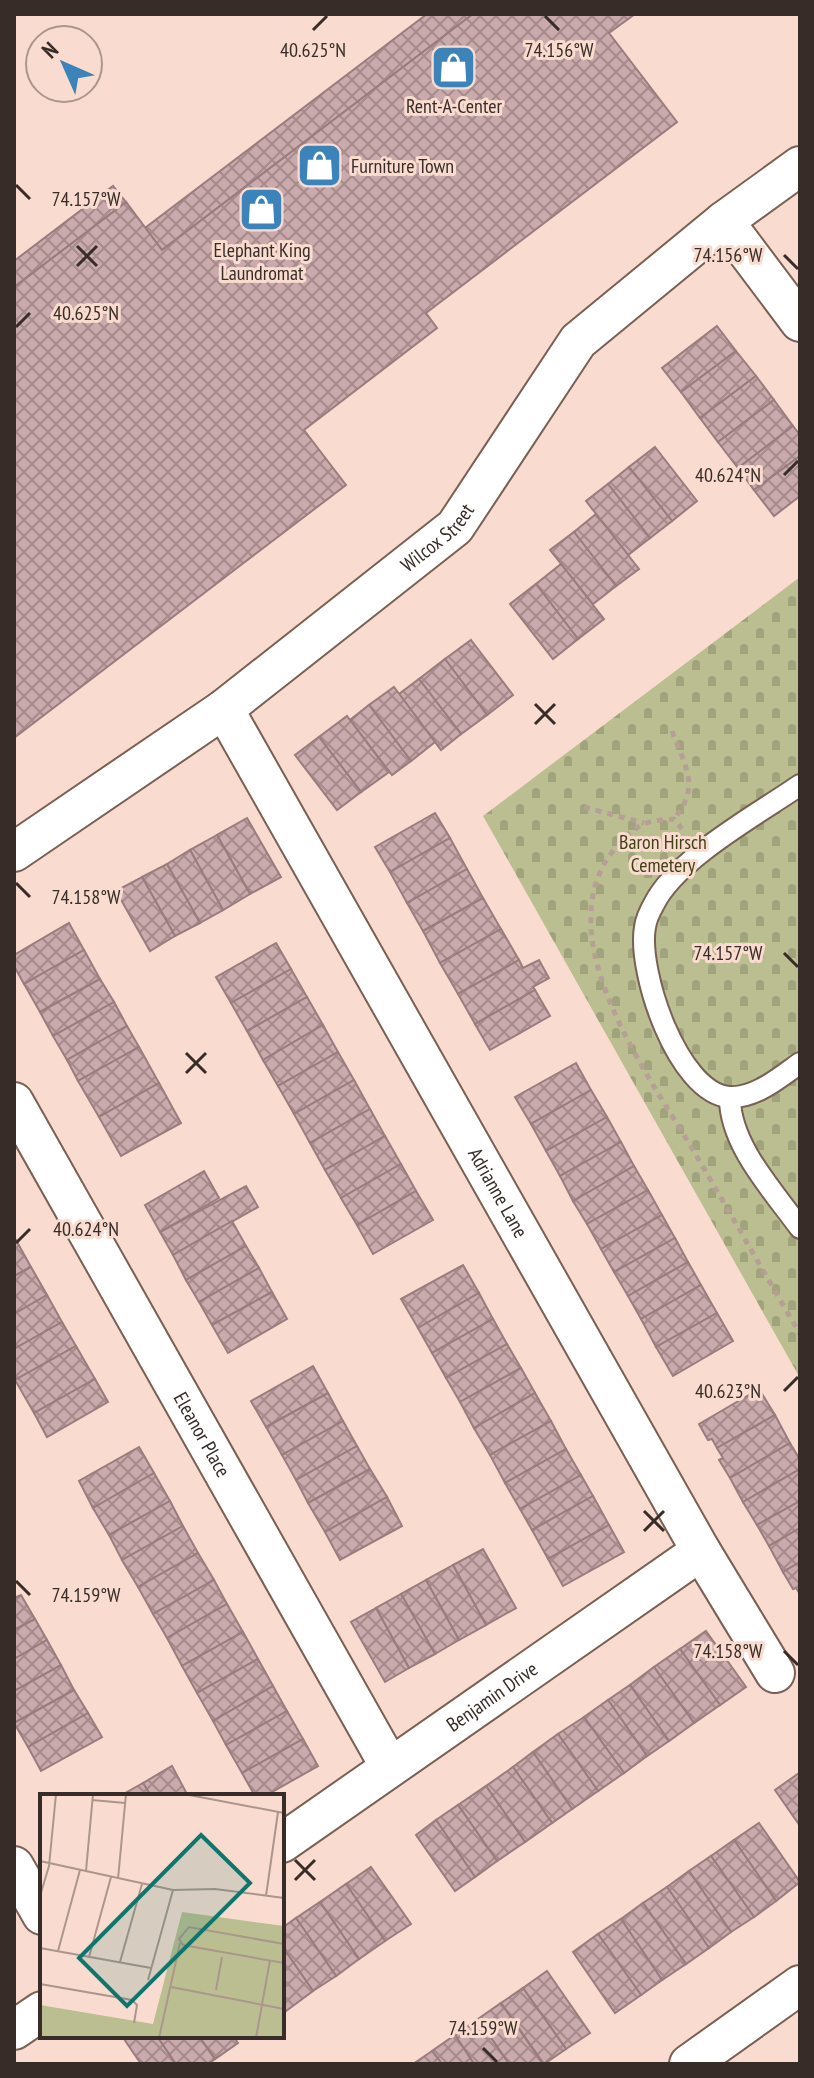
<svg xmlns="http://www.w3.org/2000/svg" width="814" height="2078" font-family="'PT Sans Narrow',sans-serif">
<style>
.cemetery{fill:url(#cemetery-stones)}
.building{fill:url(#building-cross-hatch);stroke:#9a7c7e;stroke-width:2}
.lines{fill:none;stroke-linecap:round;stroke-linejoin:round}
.service-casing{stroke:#796054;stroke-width:24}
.minor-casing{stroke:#796054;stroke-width:42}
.path{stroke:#b69f95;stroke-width:5;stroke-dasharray:6 6;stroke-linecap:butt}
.service{stroke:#fff;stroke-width:20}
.minor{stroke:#fff;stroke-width:38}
.ticks{fill:none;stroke:#372c27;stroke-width:3}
.labels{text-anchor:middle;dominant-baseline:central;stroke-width:6;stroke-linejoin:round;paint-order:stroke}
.poi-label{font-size:20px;fill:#372c27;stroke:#f9dccf}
.street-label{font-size:20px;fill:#372c27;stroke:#f9dccf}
.park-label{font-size:20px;fill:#3f4115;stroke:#f9dccf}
.inset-road{fill:none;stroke:#ab968c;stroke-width:2}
.view{fill:#0f766e;fill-opacity:0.15;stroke:#0f766e;stroke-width:4}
.inset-edge{fill:none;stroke:#372c27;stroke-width:4}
.ticks-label{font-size:20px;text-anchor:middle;fill:#372c27;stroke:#f9dccf;stroke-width:6;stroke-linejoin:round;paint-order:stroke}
</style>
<defs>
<pattern id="cemetery-stones" width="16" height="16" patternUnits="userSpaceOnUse" patternTransform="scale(2)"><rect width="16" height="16" fill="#bbbe90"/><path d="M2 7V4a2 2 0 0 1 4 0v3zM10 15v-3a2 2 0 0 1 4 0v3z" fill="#a1a37c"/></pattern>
<pattern id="building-cross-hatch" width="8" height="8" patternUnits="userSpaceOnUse" patternTransform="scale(2)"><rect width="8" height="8" fill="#caaaac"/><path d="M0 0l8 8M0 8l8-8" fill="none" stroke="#a58b8c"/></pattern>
</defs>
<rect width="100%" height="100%" fill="#f9dccf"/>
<path class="cemetery" d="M800 577V1378L483 816Z"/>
<g class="building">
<path d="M427 14H473L162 250 145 228Z"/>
<path d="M473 14H635L609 33 677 122 426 313 437 328 304 430 346 485 14 738V287L126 202 162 250Z"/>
<path d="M113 186 126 202 14 287V261Z"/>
<path d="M717 326 736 351 681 392 662 368Z"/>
<path d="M736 351 756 376 700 418 681 392Z"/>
<path d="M756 376 774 400 718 442 700 418Z"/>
<path d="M774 400 793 426 738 468 718 442Z"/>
<path d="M793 426 800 435V456L754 490 738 468Z"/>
<path d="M655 447 697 501 672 521 629 467Z"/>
<path d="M800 456V496L774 516 754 490Z"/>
<path d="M629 467 672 521 650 538 608 484Z"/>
<path d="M608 484 650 538 628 555 586 501Z"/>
<path d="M596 514 639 569 616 586 574 532Z"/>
<path d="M574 532 616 586 593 604 550 550Z"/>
<path d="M561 564 604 619 578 639 536 584Z"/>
<path d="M536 584 578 639 553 659 510 604Z"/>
<path d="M471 640 513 695 487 715 445 659Z"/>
<path d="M445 659 487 715 461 734 419 679Z"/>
<path d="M419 679 461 734 441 750 399 694Z"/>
<path d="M394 687 435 742 411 761 369 705Z"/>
<path d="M369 705 411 761 392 775 350 720Z"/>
<path d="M347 716 389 772 361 792 319 737Z"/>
<path d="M319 737 361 792 337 810 295 755Z"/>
<path d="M435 813 450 838 390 872 375 847Z"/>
<path d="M247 818 281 877 250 894 217 835Z"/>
<path d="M217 835 250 894 223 910 190 850Z"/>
<path d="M450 838 467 869 407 903 390 872Z"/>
<path d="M190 850 223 910 200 923 167 864Z"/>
<path d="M167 864 200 923 175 936 142 877Z"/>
<path d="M467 869 483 898 423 931 407 903Z"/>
<path d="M142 877 175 936 150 951 116 891Z"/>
<path d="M483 898 501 929 440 963 423 931Z"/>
<path d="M69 923 84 950 24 984 14 966V955Z"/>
<path d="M501 929 519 960 458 994 440 963Z"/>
<path d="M276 943 291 969 231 1003 216 977Z"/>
<path d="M84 950 100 979 40 1012 24 984Z"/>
<path d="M519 960 523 968 539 960 549 978 533 987 535 990 475 1024 458 994Z"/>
<path d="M291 969 307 997 247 1031 231 1003Z"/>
<path d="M100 979 114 1002 53 1036 40 1012Z"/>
<path d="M535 990 550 1016 490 1050 475 1024Z"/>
<path d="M307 997 323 1025 263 1060 247 1031Z"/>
<path d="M114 1002 127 1026 67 1060 53 1036Z"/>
<path d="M323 1025 338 1052 278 1086 263 1060Z"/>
<path d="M127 1026 139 1047 78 1081 67 1060Z"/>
<path d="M139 1047 159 1083 99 1117 78 1081Z"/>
<path d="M338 1052 354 1080 294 1114 278 1086Z"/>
<path d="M576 1063 591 1090 531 1124 515 1097Z"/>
<path d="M354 1080 370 1109 310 1143 294 1114Z"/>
<path d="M159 1083 181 1123 121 1156 99 1117Z"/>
<path d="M591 1090 607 1117 546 1151 531 1124Z"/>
<path d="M370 1109 385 1136 325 1170 310 1143Z"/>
<path d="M607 1117 621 1142 560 1176 546 1151Z"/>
<path d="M385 1136 401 1164 341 1198 325 1170Z"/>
<path d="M621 1142 634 1166 573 1201 560 1176Z"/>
<path d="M401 1164 416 1191 357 1225 341 1198Z"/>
<path d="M634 1166 648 1190 587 1224 573 1201Z"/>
<path d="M204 1171 219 1198 160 1232 145 1205Z"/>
<path d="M246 1186 258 1207 173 1255 160 1232Z"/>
<path d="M648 1190 662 1215 601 1249 587 1224Z"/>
<path d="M416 1191 433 1220 373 1254 357 1225Z"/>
<path d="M662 1215 675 1238 614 1272 601 1249Z"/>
<path d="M232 1221 246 1246 186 1280 173 1255Z"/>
<path d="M675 1238 688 1262 628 1296 614 1272Z"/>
<path d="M16 1240 31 1267 14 1276V1241Z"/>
<path d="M246 1246 259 1268 199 1302 186 1280Z"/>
<path d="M688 1262 701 1285 641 1319 628 1296Z"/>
<path d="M463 1265 479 1293 418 1328 401 1299Z"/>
<path d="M31 1267 47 1295 14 1314V1276Z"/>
<path d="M259 1268 272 1292 212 1325 199 1302Z"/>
<path d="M701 1285 717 1313 656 1347 641 1319Z"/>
<path d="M272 1292 287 1319 228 1353 212 1325Z"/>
<path d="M479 1293 493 1319 432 1353 418 1328Z"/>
<path d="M47 1295 62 1322 14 1349V1314Z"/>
<path d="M717 1313 733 1341 673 1376 656 1347Z"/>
<path d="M493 1319 507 1344 446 1378 432 1353Z"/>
<path d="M62 1322 76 1346 15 1380 14 1349Z"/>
<path d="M507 1344 521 1368 460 1402 446 1378Z"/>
<path d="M76 1346 95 1379 34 1413 15 1380Z"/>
<path d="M313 1366 328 1393 266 1427 251 1401Z"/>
<path d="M521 1368 535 1393 474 1428 460 1402Z"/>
<path d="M95 1379 108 1402 47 1437 34 1413Z"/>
<path d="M759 1389 775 1415 717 1448 712 1439 708 1440 699 1424Z"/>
<path d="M328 1393 343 1421 282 1455 266 1427Z"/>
<path d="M535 1393 551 1421 490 1455 474 1428Z"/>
<path d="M775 1415 790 1443 730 1478 719 1460 723 1458 717 1448Z"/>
<path d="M343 1421 357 1446 296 1480 282 1455Z"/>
<path d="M551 1421 566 1449 505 1483 490 1455Z"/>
<path d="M790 1443 800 1460V1469L743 1502 730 1478Z"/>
<path d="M357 1446 370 1469 308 1503 296 1480Z"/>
<path d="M139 1447 154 1473 93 1508 79 1481Z"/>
<path d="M566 1449 581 1475 520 1509 505 1483Z"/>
<path d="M370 1469 387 1497 325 1532 308 1503Z"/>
<path d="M800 1469V1501L757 1525 743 1502Z"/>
<path d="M154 1473 170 1501 109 1535 93 1508Z"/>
<path d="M581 1475 593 1496 532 1530 520 1509Z"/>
<path d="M593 1496 609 1525 548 1559 532 1530Z"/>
<path d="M387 1497 402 1526 340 1560 325 1532Z"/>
<path d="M170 1501 183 1526 122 1560 109 1535Z"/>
<path d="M800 1501V1528L769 1546 757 1525Z"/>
<path d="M609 1525 624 1552 563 1586 548 1559Z"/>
<path d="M183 1526 198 1553 138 1587 122 1560Z"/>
<path d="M800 1528V1562L783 1572 769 1546Z"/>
<path d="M483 1549 516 1608 486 1625 453 1565Z"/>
<path d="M198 1553 214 1580 153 1614 138 1587Z"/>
<path d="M800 1562V1594L796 1588 793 1589 783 1572Z"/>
<path d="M453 1565 486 1625 459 1640 426 1580Z"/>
<path d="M214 1580 227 1604 167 1638 153 1614Z"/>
<path d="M426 1580 459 1640 435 1654 401 1594Z"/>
<path d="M401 1594 435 1654 409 1668 376 1608Z"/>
<path d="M21 1595 35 1619 14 1630V1598Z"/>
<path d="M227 1604 243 1632 182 1666 167 1638Z"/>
<path d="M376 1608 409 1668 385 1682 351 1622Z"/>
<path d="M35 1619 47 1640 14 1659V1630Z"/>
<path d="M706 1631 746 1687 720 1705 680 1649Z"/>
<path d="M243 1632 258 1659 197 1693 182 1666Z"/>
<path d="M47 1640 61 1665 14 1691V1659Z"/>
<path d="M680 1649 720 1705 694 1723 654 1667Z"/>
<path d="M258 1659 273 1686 213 1721 197 1693Z"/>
<path d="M61 1665 74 1690 14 1723V1691Z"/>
<path d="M654 1667 694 1723 669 1741 630 1685Z"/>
<path d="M630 1685 669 1741 647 1756 608 1700Z"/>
<path d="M273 1686 287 1711 226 1745 213 1721Z"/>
<path d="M74 1690 88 1713 28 1747 14 1723Z"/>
<path d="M608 1700 647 1756 624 1773 584 1717Z"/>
<path d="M287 1711 303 1739 242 1773 226 1745Z"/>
<path d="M88 1713 102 1737 41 1771 28 1747Z"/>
<path d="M584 1717 624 1773 598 1791 558 1734Z"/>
<path d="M558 1734 598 1791 572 1809 533 1752Z"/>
<path d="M303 1739 318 1766 265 1796H255L242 1773Z"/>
<path d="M533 1752 572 1809 552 1823 513 1767Z"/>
<path d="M172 1766 188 1796H151L143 1783Z"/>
<path d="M513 1767 552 1823 525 1842 486 1786Z"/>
<path d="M799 1773 800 1774V1826L775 1790Z"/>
<path d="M143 1783 151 1796H120Z"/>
<path d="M486 1786 525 1842 497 1861 458 1805Z"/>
<path d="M458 1805 497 1861 475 1877 436 1820Z"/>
<path d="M436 1820 475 1877 455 1891 416 1835Z"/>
<path d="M759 1823 800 1882 776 1901 734 1840Z"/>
<path d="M734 1840 776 1901 754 1917 711 1856Z"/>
<path d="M711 1856 754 1917 731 1932 689 1871Z"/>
<path d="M371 1867 411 1924 385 1941 346 1884Z"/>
<path d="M689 1871 731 1932 709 1948 667 1887Z"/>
<path d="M346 1884 385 1941 359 1959 320 1902Z"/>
<path d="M667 1887 709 1948 686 1964 643 1903Z"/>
<path d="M320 1902 359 1959 336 1976 296 1918Z"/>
<path d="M643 1903 686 1964 662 1980 621 1919Z"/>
<path d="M296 1918 336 1976 313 1991 282 1946V1928Z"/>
<path d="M621 1919 662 1980 641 1995 598 1934Z"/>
<path d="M598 1934 641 1995 615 2013 573 1952Z"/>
<path d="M282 1946 313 1991 286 2011 282 2005Z"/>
<path d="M547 1971 590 2033 566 2049 523 1988Z"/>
<path d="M523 1988 566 2049 544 2064 501 2003Z"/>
<path d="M501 2003 543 2064H509L478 2019Z"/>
<path d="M478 2019 509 2064H474L455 2035Z"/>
<path d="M455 2035 474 2064H442L432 2051Z"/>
<path d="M128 2036H157L176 2064H141L124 2039Z"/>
<path d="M157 2036H199L215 2059 208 2064H176Z"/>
<path d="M199 2036H233L238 2043 215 2059Z"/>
<path d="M432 2051 442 2064H413Z"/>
</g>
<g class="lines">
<defs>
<g id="service">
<path d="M800 785C758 814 676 859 654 904 650 911 646 920 645 927 637 971 678 1093 729 1097 755 1099 780 1077 800 1063"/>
<path d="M730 1097C729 1144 774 1192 800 1228"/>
</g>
<g id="minor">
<path d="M724 221 800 322"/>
<path id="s1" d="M224 709 701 1551 775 1673"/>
<path id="s2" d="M14 852 224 709 455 527 578 341 724 221 800 166"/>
<path id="s3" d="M14 1102 390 1767"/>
<path id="s4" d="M282 1843 701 1551"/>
<path d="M14 1866 42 1915"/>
<path d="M14 2030 42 2011"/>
<path d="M689 2064 800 1985"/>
</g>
</defs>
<use href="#service" class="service-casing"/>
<use href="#minor" class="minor-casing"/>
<g class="path">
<path d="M672 731C685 767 701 786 674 819"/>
<path d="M584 807 644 823"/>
<path d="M682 829 674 819C666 820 652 820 644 824 629 830 614 848 606 861 553 949 652 1080 696 1155 731 1215 765 1274 800 1334"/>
</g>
<use href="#service" class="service"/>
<use href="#minor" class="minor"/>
</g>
<path class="ticks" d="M545 16 559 30M313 30 327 16M16 185 30 199M77 246 97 266M784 255 798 269M77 266 97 246M16 327 30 313M784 475 798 461M535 704 555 724M535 724 555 704M16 883 30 897M784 953 798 967M186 1053 206 1073M186 1073 206 1053M16 1243 30 1229M784 1391 798 1377M644 1511 664 1531M644 1531 664 1511M16 1581 30 1595M784 1651 798 1665M295 1860 315 1880M295 1880 315 1860M483 2048 497 2062"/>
<defs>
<symbol id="shop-square" viewBox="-11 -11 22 22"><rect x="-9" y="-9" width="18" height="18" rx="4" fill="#3b83b8" stroke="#f9dccf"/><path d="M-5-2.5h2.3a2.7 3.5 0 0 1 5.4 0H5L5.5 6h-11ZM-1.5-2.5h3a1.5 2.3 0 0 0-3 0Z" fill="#fff"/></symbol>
</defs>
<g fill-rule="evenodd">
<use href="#shop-square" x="428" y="42" width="51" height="51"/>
<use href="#shop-square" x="294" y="140" width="51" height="51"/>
<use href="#shop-square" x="236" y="184" width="51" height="51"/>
</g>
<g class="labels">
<g class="poi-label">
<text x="454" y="106">Rent-A-Center</text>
<text x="351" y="166" text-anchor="start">Furniture Town</text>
<text x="262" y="250">Elephant King<tspan x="262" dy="23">Laundromat</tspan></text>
</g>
<g class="street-label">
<text stroke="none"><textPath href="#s2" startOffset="528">Wilcox Street</textPath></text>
<text stroke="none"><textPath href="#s1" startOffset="556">Adrianne Lane</textPath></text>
<text stroke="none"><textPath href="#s3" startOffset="382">Eleanor Place</textPath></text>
<text stroke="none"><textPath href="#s4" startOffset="256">Benjamin Drive</textPath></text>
</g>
<g class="park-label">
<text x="663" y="842">Baron Hirsch<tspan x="663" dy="23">Cemetery</tspan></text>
</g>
</g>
<g transform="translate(40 1794)">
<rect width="244" height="244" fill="#f9dccf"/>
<path d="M142 118 244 132V244H0V211L113 230Z" fill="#bbbe90"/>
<path class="inset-road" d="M144 0 244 19M52 6 85 9M0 67 133 96 175 95 244 104M46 77 53 0M78 85 86 0M0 102 9 72 16 0M226 102 238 18M244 150 149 133 139 145 143 151 244 169M0 154 111 174M18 157 40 76M49 163 71 83M80 168 102 90M108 186 133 96M0 190 92 206 97 211 94 229M131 193 244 215M176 196 182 163M119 244 140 149M216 244 230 166"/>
<path class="view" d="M161 41 210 89 87 212 39 164Z"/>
<rect width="244" height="244" class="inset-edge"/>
</g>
<g class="ticks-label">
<text x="313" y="57">40.625°N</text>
<text x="559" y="57">74.156°W</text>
<text x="86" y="206">74.157°W</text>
<text x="728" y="262">74.156°W</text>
<text x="86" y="320">40.625°N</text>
<text x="728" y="482">40.624°N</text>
<text x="86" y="904">74.158°W</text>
<text x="728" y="960">74.157°W</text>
<text x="86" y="1236">40.624°N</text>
<text x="728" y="1398">40.623°N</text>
<text x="86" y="1602">74.159°W</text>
<text x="728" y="1658">74.158°W</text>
<text x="483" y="2035">74.159°W</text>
</g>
<rect width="814" height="2078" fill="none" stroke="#372c27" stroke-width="32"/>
<g transform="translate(64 64) rotate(315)"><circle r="38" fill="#f9dccf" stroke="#ab968c" stroke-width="2"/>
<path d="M0-6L14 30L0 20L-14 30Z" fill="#3b83b8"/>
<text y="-12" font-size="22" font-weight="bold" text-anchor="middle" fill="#372c27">N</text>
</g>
</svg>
